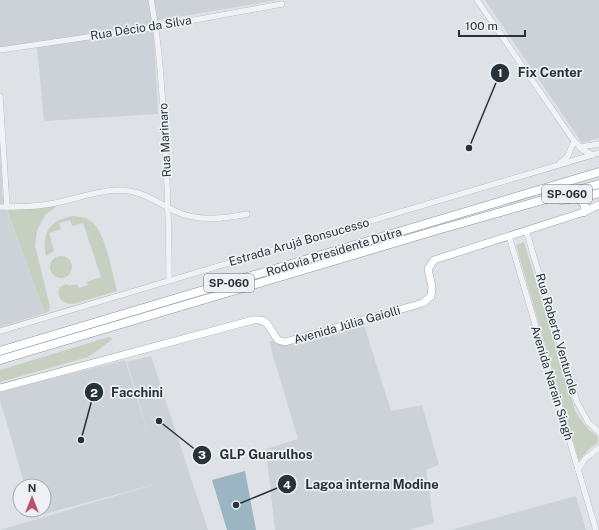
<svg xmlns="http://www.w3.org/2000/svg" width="599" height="530" font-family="'Public Sans',sans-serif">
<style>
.built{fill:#ccd2d7}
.green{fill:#c6cfc0}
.water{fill:#9cb5c2}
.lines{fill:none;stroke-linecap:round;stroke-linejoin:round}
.minor-casing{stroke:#a4aaaf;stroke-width:6}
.major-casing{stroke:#9ea8b0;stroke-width:8}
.highway-casing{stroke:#87929b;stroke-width:9}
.minor{stroke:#f0f2f5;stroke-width:5.5}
.major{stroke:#fff;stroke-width:7}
.highway{stroke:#fff;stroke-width:8}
.labels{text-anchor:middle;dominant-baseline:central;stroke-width:3.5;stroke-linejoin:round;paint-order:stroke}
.shield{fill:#edf1f4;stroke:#646b72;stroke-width:1}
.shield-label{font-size:11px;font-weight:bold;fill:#29323b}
.street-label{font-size:12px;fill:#29323b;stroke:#edf1f4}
.leader{fill:none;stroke:#29323b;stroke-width:1.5}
.callout-dot{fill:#29323b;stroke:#edf1f4;stroke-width:1.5}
.mark-label{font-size:12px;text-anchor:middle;font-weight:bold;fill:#fff}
.callout-label{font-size:13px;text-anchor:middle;font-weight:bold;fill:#29323b;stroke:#edf1f4;stroke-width:3.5;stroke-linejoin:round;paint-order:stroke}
</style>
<rect width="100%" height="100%" fill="#dee2e6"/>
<g class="built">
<path d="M0 0H278L153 21 158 114 44 121 37 46 0 52Z"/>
<path d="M485 0H599V138L582 143Z"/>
<path d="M0 150 3 200 45 313 0 327Z"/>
<path d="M363 322 391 411 422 405 439 465 426 470 434 523 408 530H275L266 449 298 439 269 342Z"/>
<path d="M151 356 208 530H0L163 482 33 517 31 510H44V486H25L0 400V391L125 360 151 443 127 362Z"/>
<path d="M576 496 586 530H451Z"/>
</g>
<g class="green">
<path d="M56 205 55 208 46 214 37 230 35 246 50 307 49 311 45 313 7 210Z"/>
<path d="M74 216C81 217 86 217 91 221 106 233 112 272 117 291L73 304C63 304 55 297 60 287L66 284 69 286 77 284 79 288 88 285 87 282 101 277 83 223 72 226 70 220 59 223 61 229 49 233 54 251 46 256C41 233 50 219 74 216Z"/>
<path d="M524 242 576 413 588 429 598 437V442L588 450 579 461 516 245Z"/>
<circle cx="61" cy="267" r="11"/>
<path d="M109 337 113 339 88 357 0 382V370Z"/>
</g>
<path class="water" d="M245 471 256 530H227L212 480Z"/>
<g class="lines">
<defs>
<g id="minor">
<path d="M151 0C159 40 161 81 164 121 167 174 169 227 169 280"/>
<path d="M477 0 574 141 583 150 593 155"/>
<path d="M0 50 156 27 282 4"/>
<path d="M0 96 7 207"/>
<path d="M580 147 599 144"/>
<path d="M560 163 568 156 574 141"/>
<path d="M0 207C14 207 29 207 43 205 70 202 94 190 121 190 143 191 156 202 175 211 197 222 224 219 247 214"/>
<path d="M526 230 577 402 588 422 599 432"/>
<path d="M509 236 596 530"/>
<path d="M0 331 599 153"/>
<path d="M578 470 585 459 599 448"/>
</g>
<path id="major" d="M0 388 253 320C270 318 269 330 278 340L285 342 423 303 431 296 432 287 428 269 434 260 584 212 599 205"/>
<g id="highway">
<path d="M578 198 585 205 584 212"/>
<path d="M561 200 588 196 599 193"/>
<path d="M0 351 599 172"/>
<path d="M0 360 441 229 599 184"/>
</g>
</defs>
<use href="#minor" class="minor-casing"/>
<use href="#major" class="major-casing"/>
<use href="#highway" class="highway-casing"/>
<use href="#minor" class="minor"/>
<use href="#major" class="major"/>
<use href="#highway" class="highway"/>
</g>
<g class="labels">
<g class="shield">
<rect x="542" y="185" width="50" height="18" rx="3"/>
<rect x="204" y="274" width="50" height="18" rx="3"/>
</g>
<g class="shield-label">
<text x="567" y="194">SP-060</text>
<text x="229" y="283">SP-060</text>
</g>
<g class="street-label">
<text transform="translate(141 28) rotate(-9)">Rua Décio da Silva</text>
<text transform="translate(165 140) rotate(-93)">Rua Marinaro</text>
<text transform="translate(299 242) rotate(-16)">Estrada Arujá Bonsucesso</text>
<text transform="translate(334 252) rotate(-17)">Rodovia Presidente Dutra</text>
<text transform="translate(347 325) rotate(-16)">Avenida Júlia Gaiolli</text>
<text transform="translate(557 334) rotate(74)">Rua Roberto Venturole</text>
<text transform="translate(552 383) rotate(73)">Avenida Narain Singh</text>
</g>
</g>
<path class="leader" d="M469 148L500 73M81 440L94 392M159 421L202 455M236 505L287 484"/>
<g class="callout-dot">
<circle cx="469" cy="148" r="4"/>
<circle cx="81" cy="440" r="4"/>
<circle cx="159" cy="421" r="4"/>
<circle cx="236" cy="505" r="4"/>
<circle cx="500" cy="73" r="10"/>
<circle cx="94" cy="392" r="10"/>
<circle cx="202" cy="455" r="10"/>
<circle cx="287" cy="484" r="10"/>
</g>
<g class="mark-label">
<text x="500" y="77">1</text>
<text x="94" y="397">2</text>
<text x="202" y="459">3</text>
<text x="287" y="489">4</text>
</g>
<g class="callout-label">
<text x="550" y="77">Fix Center</text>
<text x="137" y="397">Facchini</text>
<text x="266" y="459">GLP Guarulhos</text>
<text x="372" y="489">Lagoa interna Modine</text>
</g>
<g transform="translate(32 498)"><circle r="19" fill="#edf1f4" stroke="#9fa5aa"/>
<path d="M0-3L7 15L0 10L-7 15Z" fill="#bf4f71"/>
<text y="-6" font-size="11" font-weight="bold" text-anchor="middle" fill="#29323b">N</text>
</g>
<path d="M459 30v6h66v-6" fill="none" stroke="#29323b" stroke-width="2"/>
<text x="465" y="30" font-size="12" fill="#29323b" stroke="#edf1f4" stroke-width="3" paint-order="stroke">100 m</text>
</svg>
